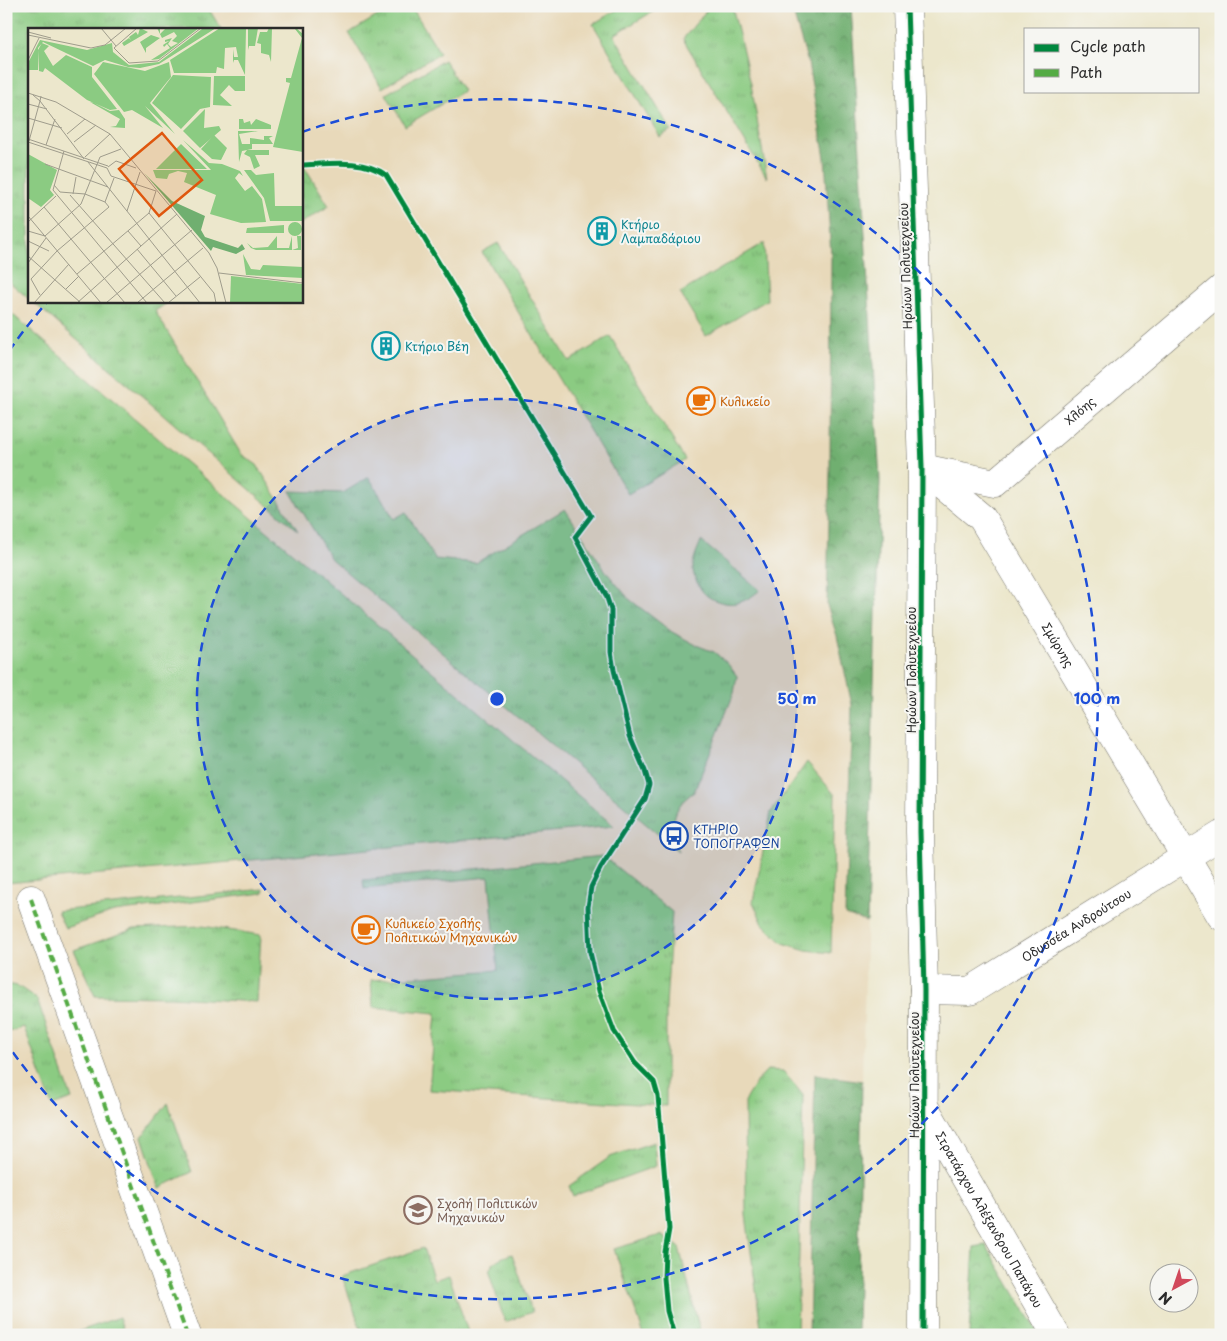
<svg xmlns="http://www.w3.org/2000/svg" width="1227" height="1341" font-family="'Playpen Sans',sans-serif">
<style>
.built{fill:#e8d9ba;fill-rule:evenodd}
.grass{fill:url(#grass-tufts);stroke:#5b7b56}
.forest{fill:url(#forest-crowns);stroke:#4e6d4e}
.park{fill:url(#park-crowns);stroke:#5b7b56}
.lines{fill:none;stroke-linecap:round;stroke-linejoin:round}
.street-casing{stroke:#6f6d63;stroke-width:29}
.secondary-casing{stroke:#6f6d63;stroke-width:29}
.street{stroke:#fff;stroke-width:28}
.secondary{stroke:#fff;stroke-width:28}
.quiet{stroke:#54ab44;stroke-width:4;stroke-dasharray:8 4;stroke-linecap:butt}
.cycleway-casing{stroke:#f6f6f2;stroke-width:8}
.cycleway{stroke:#00873e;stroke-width:5}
.ring{fill:none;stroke:#1d4ed8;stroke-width:2.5;stroke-dasharray:9 6}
.labels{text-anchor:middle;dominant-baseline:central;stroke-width:4;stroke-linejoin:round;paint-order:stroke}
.culture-label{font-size:12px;fill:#0d838f;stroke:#f6f6f2;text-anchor:start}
.street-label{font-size:12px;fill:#2b2b2b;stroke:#f6f6f2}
.food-label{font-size:12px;fill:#c56008;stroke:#f6f6f2;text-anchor:start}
.transit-label{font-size:12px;fill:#164399;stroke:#f6f6f2;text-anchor:start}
.education-label{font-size:12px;fill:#785e54;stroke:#f6f6f2;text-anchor:start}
.inset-road{fill:none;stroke:#9f9c8c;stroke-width:1}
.view{fill:#df570e;fill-opacity:0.15;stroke:#df570e;stroke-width:2.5}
.inset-edge{fill:none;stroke:#2b2b2b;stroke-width:2.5}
.centre{fill:#1d4ed8;stroke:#f6f6f2;stroke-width:2.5}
.ring-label{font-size:15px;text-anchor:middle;font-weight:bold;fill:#1d4ed8;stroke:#f6f6f2;stroke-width:4;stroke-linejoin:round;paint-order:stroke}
</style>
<defs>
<pattern id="grass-tufts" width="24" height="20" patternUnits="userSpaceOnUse" patternTransform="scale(1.25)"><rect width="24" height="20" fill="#8bcb82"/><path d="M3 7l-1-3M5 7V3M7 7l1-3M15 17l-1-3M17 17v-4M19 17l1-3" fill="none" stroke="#78ae70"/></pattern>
<pattern id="forest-crowns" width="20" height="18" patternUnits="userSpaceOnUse" patternTransform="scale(1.25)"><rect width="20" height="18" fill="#70af70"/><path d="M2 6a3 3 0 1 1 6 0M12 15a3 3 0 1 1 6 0" fill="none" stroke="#5c8f5c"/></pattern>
<pattern id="park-crowns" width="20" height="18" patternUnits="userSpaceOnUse" patternTransform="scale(1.25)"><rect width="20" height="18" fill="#8bcb82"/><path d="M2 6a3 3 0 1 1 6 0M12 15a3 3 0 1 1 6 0" fill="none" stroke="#78ae70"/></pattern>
</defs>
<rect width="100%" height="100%" fill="#f6f6f2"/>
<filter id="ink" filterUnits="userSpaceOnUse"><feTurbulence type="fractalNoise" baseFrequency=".02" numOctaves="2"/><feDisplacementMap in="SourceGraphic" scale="10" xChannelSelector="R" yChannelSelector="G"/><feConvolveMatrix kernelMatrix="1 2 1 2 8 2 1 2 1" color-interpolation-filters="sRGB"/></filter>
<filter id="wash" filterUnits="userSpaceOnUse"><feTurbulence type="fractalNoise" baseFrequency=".0096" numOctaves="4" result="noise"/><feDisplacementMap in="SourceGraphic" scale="20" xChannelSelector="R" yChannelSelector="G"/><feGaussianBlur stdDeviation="1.12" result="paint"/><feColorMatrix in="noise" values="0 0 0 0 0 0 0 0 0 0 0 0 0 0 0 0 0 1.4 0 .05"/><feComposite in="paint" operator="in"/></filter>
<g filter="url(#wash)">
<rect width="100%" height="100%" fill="#ece7cc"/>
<path class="built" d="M6 6H851L880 480 862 1081 857 1335H6ZM29 29H301V301H29Z"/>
<g class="grass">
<path d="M6 6H207L221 29H29V299L6 279Z"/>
<path d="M394 6H411L440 53 382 88 349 33Z"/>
<path d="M623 6H662L614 35 671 130 660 137 593 24Z"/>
<path d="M710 6H732L751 84 767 178 683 39Z"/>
<path d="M444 60 463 91 405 126 386 94Z"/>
<path d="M301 161 329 206 301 223Z"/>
<path d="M498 243 569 361 610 336 685 460 628 494 482 252Z"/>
<path d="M764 243 767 300 706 336 680 293Z"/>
<path d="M32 301H170L155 311 241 454 257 465 298 531Z"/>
<path d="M6 309 614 826 6 883Z"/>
<path d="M369 477 394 519 406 512 435 559 476 563 565 509 607 573 629 599 672 632 696 645 714 652 727 663 737 676 734 693 694 792C670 808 671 826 678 851L331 559 290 491 343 493Z"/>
<path d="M701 541 760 590C753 596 746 601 736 603 728 605 713 601 706 595 700 590 692 575 693 567 693 558 698 549 701 541Z"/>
<path d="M807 762 835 795 831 953 806 950 783 943 763 924 753 902 771 812Z"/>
<path d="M603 856 672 912 666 1006V1106L429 1090 436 1013 373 1007 371 980 498 970 489 877 364 889 363 880Z"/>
<path d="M264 889 263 893 114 912 65 928 57 911Z"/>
<path d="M202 926 261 935 257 1002 171 997 95 996 74 950 134 929Z"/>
<path d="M6 984 18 986 37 999 72 1099 52 1106 24 1027 6 1033Z"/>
<path d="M767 1070 783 1071 803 1095 797 1335H762L746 1215 745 1100 756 1082Z"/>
<path d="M168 1103 192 1172 159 1188 142 1137Z"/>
<path d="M654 1142 656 1166 573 1196 569 1186 610 1157Z"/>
<path d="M661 1235 679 1247 701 1335H644L614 1249Z"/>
<path d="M423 1248 434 1280 449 1275 469 1335H363L342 1276Z"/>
<path d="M512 1254 532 1312 505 1322 489 1273C492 1260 500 1258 512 1254Z"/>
<path d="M119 1317 125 1335H69Z"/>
</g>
<g class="forest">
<path d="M791 6H851L880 480 867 922 845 915 852 705 837 636 827 605 830 470 831 256 825 158 808 63Z"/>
<path d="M815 1074 862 1081 857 1335H809Z"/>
</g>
<path class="park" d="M986 1245 1040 1335H969L974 1247Z"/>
</g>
<g filter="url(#ink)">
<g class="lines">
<defs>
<g id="street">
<path id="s1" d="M922 468 995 483 1221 289"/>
<path d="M31 899 187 1335"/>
<path id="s2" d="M924 990 970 991 1221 835"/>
</g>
<g id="secondary">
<path d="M907 6 922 468 920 832 924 990 923 1335"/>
<path id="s3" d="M922 468 982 518 1221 916"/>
<path id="s4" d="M924 1106 1056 1335"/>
</g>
</defs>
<use href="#street" class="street-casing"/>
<use href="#secondary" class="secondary-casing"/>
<use href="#street" class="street"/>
<use href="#secondary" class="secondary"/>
<path class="quiet" d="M31 899 187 1335"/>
<defs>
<g id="cycleway">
<path d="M907 6 922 468 920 832 924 990 923 1335"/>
<path d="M301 165C329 164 362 158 386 175L591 516 575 537 606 595 611 610V652L614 670 630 736 645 771 649 785 645 799 601 867 591 887 588 907 590 952 599 991 614 1031 635 1063 654 1082 658 1096 669 1229 665 1252 664 1278 667 1311 674 1335"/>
</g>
</defs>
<use href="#cycleway" class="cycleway-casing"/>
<use href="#cycleway" class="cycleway"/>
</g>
</g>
<circle cx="497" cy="699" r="300" fill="#1d4ed8" fill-opacity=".12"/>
<g class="ring">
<circle cx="497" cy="699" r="300"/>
<path d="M9 351A600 600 0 0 1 48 301M302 132A600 600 0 1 1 9 1047"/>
</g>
<defs>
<symbol id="building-ring" viewBox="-11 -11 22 22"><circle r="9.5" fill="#f6f6f2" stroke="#0f9aa8" stroke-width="1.5"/><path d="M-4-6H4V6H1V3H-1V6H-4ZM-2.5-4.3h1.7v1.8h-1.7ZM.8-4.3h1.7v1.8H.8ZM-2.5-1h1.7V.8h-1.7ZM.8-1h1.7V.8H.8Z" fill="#0f9aa8"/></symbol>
<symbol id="cafe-ring" viewBox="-11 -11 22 22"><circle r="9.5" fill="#f6f6f2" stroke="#e8710a" stroke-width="1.5"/><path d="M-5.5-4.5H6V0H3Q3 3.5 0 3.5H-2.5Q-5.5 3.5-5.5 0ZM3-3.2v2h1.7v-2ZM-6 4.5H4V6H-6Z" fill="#e8710a"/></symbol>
<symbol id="bus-ring" viewBox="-11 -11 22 22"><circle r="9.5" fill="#f6f6f2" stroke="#1a4fb4" stroke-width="1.5"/><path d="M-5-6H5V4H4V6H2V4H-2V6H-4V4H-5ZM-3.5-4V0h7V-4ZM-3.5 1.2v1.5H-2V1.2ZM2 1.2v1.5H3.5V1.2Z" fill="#1a4fb4"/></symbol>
<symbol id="university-ring" viewBox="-11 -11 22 22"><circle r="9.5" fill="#f6f6f2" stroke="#8d6e63" stroke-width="1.5"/><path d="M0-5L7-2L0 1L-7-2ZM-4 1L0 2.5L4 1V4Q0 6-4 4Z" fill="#8d6e63"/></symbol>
</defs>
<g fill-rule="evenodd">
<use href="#building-ring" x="586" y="215" width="32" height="32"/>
<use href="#building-ring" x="370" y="330" width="32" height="32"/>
<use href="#cafe-ring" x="685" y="385" width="32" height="32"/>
<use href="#bus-ring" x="658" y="820" width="32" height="32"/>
<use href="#cafe-ring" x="350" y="914" width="32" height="32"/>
<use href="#university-ring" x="402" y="1194" width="32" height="32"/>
</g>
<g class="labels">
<g class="culture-label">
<text x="621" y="224">Κτήριο<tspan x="621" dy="14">Λαμπαδάριου</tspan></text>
<text x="405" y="346">Κτήριο Βέη</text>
</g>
<g class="street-label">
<text transform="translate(905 266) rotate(-92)">Ηρώων Πολυτεχνείου</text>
<text stroke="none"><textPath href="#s1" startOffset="186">Χλόης</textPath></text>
<text stroke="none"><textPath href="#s3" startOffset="226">Σμύρνης</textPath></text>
<text transform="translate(911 670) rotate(-90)">Ηρώων Πολυτεχνείου</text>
<text stroke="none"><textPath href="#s2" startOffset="171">Οδυσσέα Ανδρούτσου</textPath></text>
<text transform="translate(914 1075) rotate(-90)">Ηρώων Πολυτεχνείου</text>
<text stroke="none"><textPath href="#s4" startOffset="131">Στρατάρχου Αλέξανδρου Παπάγου</textPath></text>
</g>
<g class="food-label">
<text x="720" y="401">Κυλικείο</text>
<text x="385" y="923">Κυλικείο Σχολής<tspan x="385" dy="14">Πολιτικών Μηχανικών</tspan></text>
</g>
<g class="transit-label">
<text x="693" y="829">ΚΤΗΡΙΟ<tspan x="693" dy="14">ΤΟΠΟΓΡΑΦΩΝ</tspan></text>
</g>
<g class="education-label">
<text x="437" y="1203">Σχολή Πολιτικών<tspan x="437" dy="14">Μηχανικών</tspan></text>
</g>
</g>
<g transform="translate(28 28)">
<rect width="275" height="275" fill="#ece7cc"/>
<path d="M112 0 120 4 96 18 94 15 101 10 103 12 101 9 108 4 110 7ZM129 0H132V6L138 0H171L131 31 123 32 142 20 139 16 136 19 135 17 141 13 137 14V12L144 10 140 16 143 19 150 15 144 13 149 8 146 4 134 10ZM188 0 131 36 112 40 100 39 77 32 65 38 15 14 10 20V42H0V35L12 12 59 22 84 15 85 24 101 37 131 34 174 1ZM192 0H218L217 47 210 32H206L205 35V21L206 29H210L208 19 197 20 196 41 189 39 188 45H146L142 32ZM220 0H230L227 18H221L220 22ZM241 0H244L243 34 241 27 233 25V16L229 15 232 4H239ZM258 0H268L275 6V124L245 119 262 55 258 54V50H263L274 10 267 1ZM14 15 21 18 16 23 25 38 38 27 64 39V49L89 81 82 82 59 72 17 40 15 44 11 43 10 22ZM141 34 143 49 122 75 147 106 117 78 135 100 104 82 96 84 66 46 75 34 117 43ZM145 47 183 49 182 79 172 81 153 101 124 75ZM186 48H217V63H207L201 57 192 67 204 78 185 77ZM62 74 66 75 82 83 91 82 97 91V100L82 99 88 98 92 91ZM177 81 176 100 191 98 193 102 172 120 155 103ZM211 91H215L216 95 222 93 223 97 228 91 243 97V101H211ZM210 103H230L211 106 214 116H222V110L236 112V108H245L241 110 245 116H224V121L214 123 211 134ZM155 112 181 135 194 136 212 143 215 148 211 145 207 150 217 163 224 158 234 171 238 194 213 195 182 186 188 167 156 154 159 145 150 143 141 146 139 151 128 150 125 142H183ZM153 116 179 141H128ZM219 122H241V127H227L232 138 226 141 222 129 216 126ZM216 142H223L228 147 246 145 247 178H275V193H242L236 170ZM260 201a7 7 0 1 1 14 0a7 7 0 1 1-14 0ZM256 197V205H218L219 200ZM249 208V220H261L264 208V222L270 220 269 208H273V222H228L223 220 219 215 225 220 240 219ZM215 226 223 241 232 242 235 237 275 239V250L218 247Z" fill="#8bcb82"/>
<path d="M116 145 144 173 177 188 173 202 177 209 210 220 214 216 217 221 208 226 185 219 183 223Z" fill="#70af70"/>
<path d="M203 248 275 256V275H202Z" fill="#8bcb82"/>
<path d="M123 7 132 10 118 20V25L112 14ZM186 107 199 120 193 132 184 131 173 121ZM0 126 29 142 22 162 26 167 13 179 0 170Z" fill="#8bcb82"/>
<path class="inset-road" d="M73 0 88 18M109 0 86 20 101 35 130 33 173 0M0 4 23 10M0 7 63 20 77 17 98 0M0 32 11 10M0 65 28 74 82 106 181 225 189 240 198 275M13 68 12 73 56 131M0 76 19 81M0 90 34 100M39 106 57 91M0 111 80 138M1 113 12 73 5 67M0 114 79 140M46 114 68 97M18 117 27 91M36 123 25 162 119 275M57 129 82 106M60 134 172 275M17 136 80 159M80 139 88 133 108 140M45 166 48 149M42 167 137 275M77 174 86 150M16 179 97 275M99 183 112 144M121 185 186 265 188 275M0 188 73 275M0 194 28 168M0 203 17 208M100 203 113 218M17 208 53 176 72 129 93 121M0 213 21 223M109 221 148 268M0 228 53 275M0 235 18 210M191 245 275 255M49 246 121 185 128 163 83 148 79 140M3 251 29 223 81 179 77 174 57 166 32 164 26 157M3 251 12 267M38 261 51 248M6 275 41 236M49 275 149 186M78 275 164 202M109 275 175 220M140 275 172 249"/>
<path class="view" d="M134 105 174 152 131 188 91 141Z"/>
<rect width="275" height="275" class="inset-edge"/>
</g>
<circle cx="497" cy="699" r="8" class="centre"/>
<g class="ring-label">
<text x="797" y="704">50 m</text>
<text x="1097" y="704">100 m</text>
</g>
<rect width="1227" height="1341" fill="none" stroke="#f6f6f2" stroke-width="25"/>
<rect x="1024" y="28" width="175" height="65" fill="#f6f6f2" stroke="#a5a5a2"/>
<rect x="1034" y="44" width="25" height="8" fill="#00873e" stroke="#a5a5a2"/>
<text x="1070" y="52" font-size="15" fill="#2b2b2b">Cycle path</text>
<rect x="1034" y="69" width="25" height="8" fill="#54ab44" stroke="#a5a5a2"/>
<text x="1070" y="78" font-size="15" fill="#2b2b2b">Path</text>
<g transform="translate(1174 1288) rotate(220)"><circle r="24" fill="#f6f6f2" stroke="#a5a5a2"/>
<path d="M0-4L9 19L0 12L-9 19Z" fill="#d1495b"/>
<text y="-8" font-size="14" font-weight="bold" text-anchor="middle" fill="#2b2b2b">N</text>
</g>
</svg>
